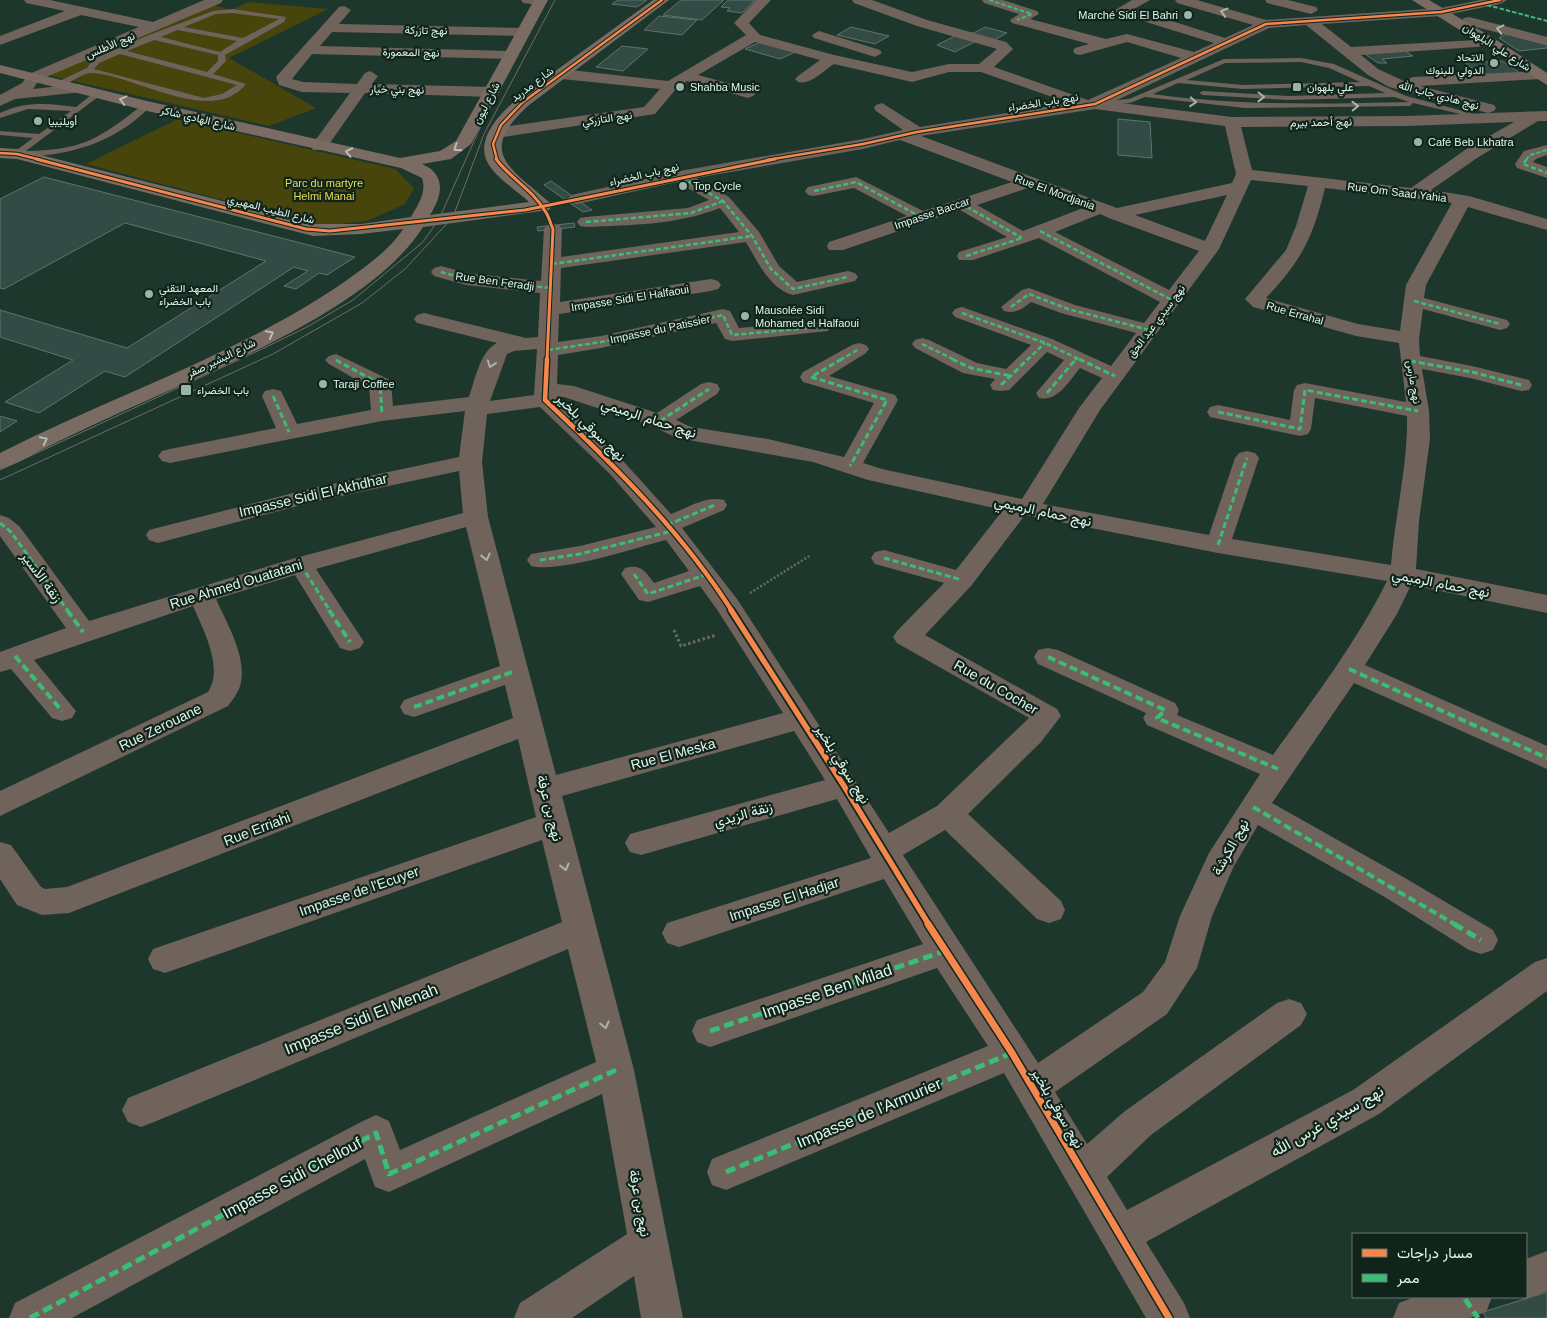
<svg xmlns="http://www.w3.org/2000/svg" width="1547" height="1318" font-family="Arial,Vazirmatn,sans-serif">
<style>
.green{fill:#47450c}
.building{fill:#344b45;stroke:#5d746e}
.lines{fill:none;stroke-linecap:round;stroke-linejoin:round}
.path-far1{stroke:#6c6b63;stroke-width:2.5;stroke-dasharray:2 2;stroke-linecap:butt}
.path{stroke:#6c6b63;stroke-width:3;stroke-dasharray:2.5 2.5;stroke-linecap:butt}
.lane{fill:#6f635b;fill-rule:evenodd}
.street{fill:#6f635b;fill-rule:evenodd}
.secondary{fill:#7a6c63;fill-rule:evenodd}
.tram{stroke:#6f6e67;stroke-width:1}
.quiet-far4{stroke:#3abd76;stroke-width:2;stroke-dasharray:4.5 2;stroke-linecap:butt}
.quiet-far3{stroke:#3abd76;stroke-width:2.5;stroke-dasharray:5 2.5;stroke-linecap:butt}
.quiet-far2{stroke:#3abd76;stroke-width:3;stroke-dasharray:6 3;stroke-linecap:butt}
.quiet-far1{stroke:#3abd76;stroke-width:4;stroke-dasharray:8 4;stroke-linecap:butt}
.quiet{stroke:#3abd76;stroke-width:5;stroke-dasharray:10 5;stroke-linecap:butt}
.cycleway-far4-casing{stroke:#11241c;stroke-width:4.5}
.cycleway-far3-casing{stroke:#11241c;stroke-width:5}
.cycleway-far2-casing{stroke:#11241c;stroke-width:7}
.cycleway-far1-casing{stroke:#11241c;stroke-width:9}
.cycleway-casing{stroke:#11241c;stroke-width:10}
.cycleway-far4{stroke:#f5874c;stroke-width:2.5}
.cycleway-far3{stroke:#f5874c;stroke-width:3}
.cycleway-far2{stroke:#f5874c;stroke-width:4.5}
.cycleway-far1{stroke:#f5874c;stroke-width:5.5}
.cycleway{stroke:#f5874c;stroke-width:7}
.oneway{stroke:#acb4aa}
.oneway2{stroke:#b6bfb4}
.poi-dot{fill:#9ab4a8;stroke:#11241c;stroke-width:2}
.labels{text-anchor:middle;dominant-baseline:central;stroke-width:4.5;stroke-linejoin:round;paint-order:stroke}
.far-poi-label{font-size:11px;fill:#def7ea;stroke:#11241c;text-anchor:start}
.far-street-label{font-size:11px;fill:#def7ea;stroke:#11241c}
.far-park-label{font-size:11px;fill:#e9dc52;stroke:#11241c}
.street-label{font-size:14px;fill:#def7ea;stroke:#11241c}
.near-street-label{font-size:16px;fill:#def7ea;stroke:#11241c}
</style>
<rect width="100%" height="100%" fill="#1d372d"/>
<g class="green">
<path d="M248 2 328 9 229 58 316 108 269 126 47 75 213 5 231 10Z"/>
<path d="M178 119 395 169 414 188 405 204 367 221 321 226 86 164Z"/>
</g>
<g class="building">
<path d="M618 0H647L637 7 612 4Z"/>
<path d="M681 0H724L702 20 663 15Z"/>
<path d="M728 0H755L742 13 727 11 730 8 721 7Z"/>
<path d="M659 16 697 20 682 35 644 30Z"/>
<path d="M851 27 889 36 875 44 837 35Z"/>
<path d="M985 27 1007 33 992 41 968 33H974Z"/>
<path d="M1506 34 1547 45V48L1519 51 1499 38Z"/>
<path d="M955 36 976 41 955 52 937 45Z"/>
<path d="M760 42 795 52 780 59 745 49Z"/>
<path d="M622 46 648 49 623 71 596 67Z"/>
<path d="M1405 51 1413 56 1382 59 1387 63H1378L1365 54Z"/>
<path d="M1502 61 1520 73 1483 76 1465 63Z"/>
<path d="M1118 119 1150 122 1152 158 1118 155Z"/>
<path d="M44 177 355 257 327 275 319 273 296 289 284 286 308 271 294 267 125 377 105 371 39 413 5 402 73 360 0 337V310L127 348 266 261 125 223 4 289 0 288V199Z"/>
<path d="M551 181 592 210 583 212 544 185Z"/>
<path d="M574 223 575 227 538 231 537 227Z"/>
<path d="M0 416 17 421 0 432Z"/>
<path d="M1547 1292V1318H1486L1483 1312Z"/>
</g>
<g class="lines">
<path class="path-far1" d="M750 593 811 555"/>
<path class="path" d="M674 630 681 646 716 635"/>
<g class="lane">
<path d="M233 9 286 17 284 22 225 55 226 61 213 74 246 84C212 127 135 75 92 73 80 72 64 91 53 84L87 68 93 59 149 35 213 11ZM233 13 279 19 243 38 184 27 216 14ZM177 30 237 41 220 52 161 37ZM154 40 218 55V61L207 72 127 51ZM120 54 237 85 222 94 204 98 94 69 99 63Z"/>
<path d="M1301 58 1334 64 1406 96 1490 118 1486 120 1413 103 1410 106 1245 108 1145 97 1130 103 1096 106 1092 104 1096 102 1129 99 1224 59ZM1301 62 1329 68 1360 82 1243 85 1187 80 1225 63ZM1178 83 1243 89 1369 86 1385 93 1289 96 1203 91 1199 93 1203 95 1289 100 1394 97 1409 102C1323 104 1238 106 1153 94Z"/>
<path d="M95 92 102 94 26 151C85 150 99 138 144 104L151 106C114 144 68 156 17 157L13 154 14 152 33 138 0 135V131L39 134 71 111 28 109 0 118V113C24 101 50 103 76 107Z"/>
</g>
<g class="street">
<path d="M24 0H50L153 22 204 0H223L221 3 39 80 33 89 78 84 83 86 86 89 83 92 15 99 0 106V95L22 83 29 74 139 27 81 15 0 45V36L65 11 26 3Z"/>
<path d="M521 0H546L547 1 540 5 523 3Z"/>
<path d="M756 0H771L749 23 760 35 834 55 912 72 949 64H979L997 49 917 26 854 3 852 0H872L927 20 1006 42 1013 49 994 67 1088 100 1181 58 1127 42 1080 55 1075 54 1073 51 1075 48 1089 44 1012 23 1010 20 1019 14 984 3 982 0H1003L1037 11 1039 14 1030 19 1106 39 1127 34 1194 52 1214 43 1117 13 1115 10 1132 0H1150L1134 9 1225 38 1253 25 1177 3 1175 0H1197L1266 20 1441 8 1480 0H1507L1500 4 1441 16 1322 24 1351 47 1495 39 1497 42 1490 46 1361 55 1378 69 1406 82 1408 79 1413 77 1544 71 1547 74 1539 79 1420 86 1494 105 1496 108 1494 111 1488 113 1389 87 1368 75 1306 25 1269 28 1113 102 1232 117 1407 116 1547 111V121H1538L1477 158 1431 190 1469 196 1547 219V230L1468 207 1426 285 1424 298 1507 320 1510 324 1507 328 1500 330 1423 309 1419 339 1420 356 1472 366 1529 380 1532 385 1529 390 1521 391 1470 378 1422 369 1429 411 1430 439 1419 521 1416 569 1547 595V613L1411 585 1397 614 1365 665 1547 746V769L1354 683 1272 803 1405 878 1493 930 1498 940 1493 950 1481 954 1469 950 1383 896 1258 825 1234 866 1212 916 1197 968 1167 1014 1055 1092 1087 1144 1125 1111 1277 1003 1289 999 1301 1003 1307 1014 1301 1025 1151 1135 1107 1177 1127 1210 1353 1090 1535 962 1547 958V991L1379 1114 1146 1242 1184 1303 1190 1318H1146L1004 1073 726 1190 712 1185 707 1172 712 1159 988 1046 937 968 710 1047 697 1042 692 1031 697 1020 923 944 884 879 679 947 667 943 662 933 667 923 871 858 837 799 641 855 630 852 625 843 630 834 825 780 794 731 562 796 634 1070 683 1318H641L634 1276 572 1318H514L520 1303 627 1234 602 1094 389 1192 375 1187 365 1159 72 1318H9L15 1303 363 1121 376 1115 389 1121 400 1150 596 1062 568 949 154 1122 141 1127 128 1122 122 1110 128 1098 562 922 542 840 165 973 153 969 148 959 153 949 536 817 518 739 69 913 42 915 17 905 0 879V842L11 845 41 887 45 889 67 887 513 718 505 685 414 717 404 714 400 707 404 700 500 666 466 527 316 569 364 642 360 648 350 651 340 648 295 575 216 599C227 624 250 661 239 689 236 695 232 701 228 706L0 816V791L208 692C224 668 203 629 193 606L34 660 76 711 72 718 62 721 52 718 11 669 0 672V652L66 628 0 536V515L9 518 20 527 89 621 292 559 463 513 459 471 313 502 158 543 149 540 146 535 149 530 313 488 459 457 465 411 382 421 170 463 162 461 158 456 162 451 170 449 276 428 262 396 265 391 273 389 281 391 297 424 371 410 369 387 329 364 325 360 329 356 336 354 388 379 391 384 393 406 469 397C475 380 480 351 497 343L417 323 414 319 417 315 424 313 526 338 538 337 540 293 466 285 434 276 431 272 434 268 441 266 467 273 541 281 544 229 547 225H559L562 229 561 257 739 232 720 208C677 225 631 225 586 227L580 226 577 222 580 218 586 217 688 208 709 200 677 182 577 204 571 203 568 199 571 195 680 171 863 139 903 130 876 111 874 108 876 105 882 103 920 127 1069 103 981 72H949L912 82 834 64C823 71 811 85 798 82L795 79 798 76 820 60 755 42 698 75 753 90 756 93 753 96 748 98 687 81 676 89 655 114 496 138 488 133 496 128 644 107 660 89 562 79 554 74 562 69 668 81 746 35 734 23ZM1095 109 1225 126 1236 174 1232 183 1117 208 921 136ZM1514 122 1465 150 1411 188 1252 170 1241 127 1407 126ZM900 140 1012 182 923 211 856 177 808 187 805 191 808 195 814 196 854 188 907 216 829 242 827 246 829 250H843L960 210 1007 237 959 252 957 256 959 260H973L1039 238 1160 302 1144 323 1075 305 1029 288 1022 290 1001 307 1004 311C1016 314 1022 309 1031 302L1061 313 1136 333 1111 366 1052 339 962 307 955 309 952 313 955 317 1031 345 1006 369 977 363 929 340 922 338 915 340 912 344 915 348 963 373 995 379 990 385 993 390 1001 391 1009 390 1047 352 1064 360 1036 393 1039 398C1058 402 1069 381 1080 368L1102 378 1079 408 1022 499 882 469 863 463 898 400 895 395 829 376 866 353 869 349 866 345 859 343 852 345 803 372 800 377 803 382 874 403 844 457 768 439 691 427 676 420 717 394 720 389 717 384 709 382 701 384 657 413 574 386 557 384 558 355 601 348 716 323 725 339 732 341 828 331 831 327 828 323 821 321 739 328 730 311 723 309 601 336 558 342 559 314 711 291 718 289 721 285 718 281 711 279 560 302 561 268 746 242C757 261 770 289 793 295L855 281 858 277 855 273 848 271 797 282 779 266 759 232 729 197 696 178 863 149ZM1251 180 1308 186 1296 226 1286 250 1245 299 1253 307 1356 336 1399 343 1406 402 1305 383 1297 385 1294 390 1290 420 1218 405 1210 407 1207 412 1210 417 1300 436 1308 434 1311 429 1315 398 1407 416C1408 465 1395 515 1391 565L1232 539 1259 458 1255 453 1247 451 1239 453 1235 458 1209 535 1043 504 1100 410 1219 249ZM1028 188 1083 208 1023 231 977 205ZM1325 188 1452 203 1406 285 1400 331 1358 324 1266 298C1301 261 1313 238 1325 188ZM1227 195 1205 241 1135 215ZM1100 214 1109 218 1199 251 1169 290 1055 232ZM537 349 534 395 490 401 507 354 514 351ZM556 397H564L652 426 677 438 813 462 868 480 1003 510 956 570 884 550 875 552 871 558 875 564 944 583 897 631 893 637 897 643 1029 718 937 806 889 833 737 599 682 528 724 510 727 505 724 500C706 495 687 508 671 514L625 463ZM540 407 609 473 656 527 580 546 531 554 527 560 531 566C561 573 634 548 666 540L689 571 654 583C645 571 641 564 625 568L621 574 639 600 648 602 700 586 718 611 783 713 556 775 488 517 482 462 487 414ZM1025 515 1218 553 1387 581C1356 643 1314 698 1273 755L1177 715 1179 710 1175 703 1058 650 1048 648 1038 650 1034 657 1038 664 1146 713 1143 718 1147 725 1260 774 1209 853 1180 916 1165 962 1143 992 1038 1063 903 855 945 830 1037 919 1049 923 1061 919 1065 910 1061 901 968 814 1041 742 1061 716 1057 709 925 635 971 586Z"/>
<path d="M1265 0H1288L1316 7 1318 10 1311 14 1267 3Z"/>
<path d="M344 6 351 10 339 24 523 28 530 32 523 36 332 32 320 46 511 51 518 55 511 59 312 54 292 79 303 82 357 84 365 73 370 71 378 76 372 84 492 87 500 92 492 97 365 93 325 150H313L311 146 350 93 302 92 279 85 276 77 339 7Z"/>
<path d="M1469 17 1547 37V45L1464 24 1462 21 1464 18Z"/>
<path d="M819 31 880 50 882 53 875 57 814 38 812 35Z"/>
<path d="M1547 145V155L1536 159 1533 162 1547 167V178L1517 168 1515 164 1524 151Z"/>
<path d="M1547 1251V1291L1526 1299 1520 1297H1526V1259Z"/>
<path d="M1415 1297H1492L1486 1312 1470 1318H1393L1399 1303Z"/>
</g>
<g class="secondary">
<path d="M534 0H548L471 144 451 159 422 164C446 174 443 195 430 215L529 202C517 191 498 179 489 165 473 140 501 113 517 99L653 0H669L529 105C476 153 510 167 549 202L552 206 549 210 423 227C369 313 197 376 106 419 84 429 63 439 41 450 28 457 15 465 0 469V453C114 395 241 354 347 280 366 266 390 250 403 229L361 234 313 236 17 159 0 158V148L17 149 313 224H361L411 217C418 205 427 192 422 178L401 168 147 111 0 73V65L147 101 400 158 440 151 456 141Z"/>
<path d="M1412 0H1429L1495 39 1547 73V85Z"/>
</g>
<g class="tram">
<path d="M0 470 262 349 307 327 353 300 423 242 439 219 484 119"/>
<path d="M0 480 273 354 362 303 405 269 453 217 484 134 555 0"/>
</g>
<g class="quiet-far4">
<path d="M989 0 1032 14 1017 20"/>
<path d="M1487 5 1547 21"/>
<path d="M1526 160 1530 155 1547 150"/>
</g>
<g class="quiet-far3">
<path d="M1527 159 1523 164 1547 173"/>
<path d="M682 178 723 201 752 236 771 269 793 289 848 277"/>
<path d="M814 191 856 182 921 217"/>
<path d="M960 203 1022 238"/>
<path d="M586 222 691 213 723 201"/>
<path d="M1040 231 1172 300"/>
<path d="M966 256 1022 238"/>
<path d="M552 264 752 236"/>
<path d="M441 272 466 279 550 288"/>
<path d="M1414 301 1500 324"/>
<path d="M1011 307 1029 294 1068 309 1149 330"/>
<path d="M962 313 1045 343 1081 360"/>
<path d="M922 344 955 360"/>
<path d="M548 350 601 342 723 315 732 335 821 327"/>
<path d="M840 360 859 349"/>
<path d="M1027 360 1045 343"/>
<path d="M1075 360 1077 358"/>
</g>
<g class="quiet-far2">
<path d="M842 359 811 377 887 400 850 466"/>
<path d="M952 359 971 368 1011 376"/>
<path d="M1079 359 1115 376"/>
<path d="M336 360 380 384 382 414"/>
<path d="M1410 361 1472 372 1521 385"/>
<path d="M1001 385 1028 359"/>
<path d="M1047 393 1076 359"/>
<path d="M273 396 289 432"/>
<path d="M1218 412 1300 429 1305 390 1418 411"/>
<path d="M660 421 709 389"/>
<path d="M0 523 11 532 68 611"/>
<path d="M667 525 715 505"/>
<path d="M1218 545 1247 458"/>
<path d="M884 558 962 580"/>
<path d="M540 560 580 554 672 531"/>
<path d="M301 565 330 611"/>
<path d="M634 574 648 594 705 575"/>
</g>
<g class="quiet-far1">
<path d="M67 610 83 632"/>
<path d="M329 610 350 642"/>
<path d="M15 656 62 711"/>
<path d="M1048 657 1165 710 1157 718 1278 769"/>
<path d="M1349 669 1547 758"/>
<path d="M414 707 515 671"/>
<path d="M1253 807 1456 925"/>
</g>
<g class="quiet">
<path d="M1454 924 1481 940"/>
<path d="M710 1031 945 951"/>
<path d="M726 1172 1012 1053"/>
<path d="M1465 1299 1478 1318"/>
<path d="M30 1318 376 1133 389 1174 616 1070"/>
</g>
<defs>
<g id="cycleway-far4">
<path d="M0 153 17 154 41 160"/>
<path d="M497 160 493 144 501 125 523 102 662 0"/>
<path d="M767 160 863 144 917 132 1095 104 1266 24 1441 12 1500 0"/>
</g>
<g id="cycleway-far3">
<path d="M36 159 306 229 330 231 525 210 775 159"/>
<path d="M496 159C510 178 533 190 545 211 549 216 550 223 553 229L547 360"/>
</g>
<path id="cycleway-far2" d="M547 359 545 400C613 464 681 531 732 611"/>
<path id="cycleway-far1" d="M731 610 844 786 929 925"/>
<path id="cycleway" d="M928 924 1012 1053 1169 1318"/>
</defs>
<use href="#cycleway-far4" class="cycleway-far4-casing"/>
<use href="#cycleway-far3" class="cycleway-far3-casing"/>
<use href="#cycleway-far2" class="cycleway-far2-casing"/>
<use href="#cycleway-far1" class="cycleway-far1-casing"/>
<use href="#cycleway" class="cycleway-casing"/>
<use href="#cycleway-far4" class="cycleway-far4"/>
<use href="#cycleway-far3" class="cycleway-far3"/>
<use href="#cycleway-far2" class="cycleway-far2"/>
<use href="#cycleway-far1" class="cycleway-far1"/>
<use href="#cycleway" class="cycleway"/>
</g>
<defs><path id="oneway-chevron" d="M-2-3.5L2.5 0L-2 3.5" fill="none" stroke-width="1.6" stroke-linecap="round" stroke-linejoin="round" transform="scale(1.25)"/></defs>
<g class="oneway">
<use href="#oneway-chevron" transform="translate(1224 12) rotate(-164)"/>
<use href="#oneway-chevron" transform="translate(1500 29) rotate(-166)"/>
<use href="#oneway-chevron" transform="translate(1261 97) rotate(1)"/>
<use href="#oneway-chevron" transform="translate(1193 102) rotate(5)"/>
<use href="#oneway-chevron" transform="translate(1355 106) rotate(-2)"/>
<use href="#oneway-chevron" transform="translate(491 364) rotate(110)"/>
<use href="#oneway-chevron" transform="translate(486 557) rotate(76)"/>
<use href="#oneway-chevron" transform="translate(565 867) rotate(76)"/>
<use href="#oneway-chevron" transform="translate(605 1025) rotate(76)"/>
</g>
<g class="oneway2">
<use href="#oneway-chevron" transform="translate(123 100) rotate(-166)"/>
<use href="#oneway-chevron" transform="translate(457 148) rotate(146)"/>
<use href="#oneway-chevron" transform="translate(349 152) rotate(-168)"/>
<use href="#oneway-chevron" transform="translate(270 334) rotate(-27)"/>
<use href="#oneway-chevron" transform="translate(44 440) rotate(-26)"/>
</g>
<g class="poi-dot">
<circle cx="1188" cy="15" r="5"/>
<circle cx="1494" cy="63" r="5"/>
<circle cx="680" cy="87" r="5"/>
<rect x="1292" y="82" width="10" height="10" rx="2.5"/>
<circle cx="38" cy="121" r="5"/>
<circle cx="1418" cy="142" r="5"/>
<circle cx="683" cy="186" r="5"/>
<circle cx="149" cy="294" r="5"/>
<circle cx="745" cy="316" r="5"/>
<circle cx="323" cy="384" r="5"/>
<rect x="180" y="384" width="12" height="12" rx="2.5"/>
</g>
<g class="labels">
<g class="far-poi-label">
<text x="1178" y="15" text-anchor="end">Marché Sidi El Bahri</text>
<text x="1484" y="57" text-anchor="end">الاتحاد<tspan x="1484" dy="13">الدولي للبنوك</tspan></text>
<text x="690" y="87">Shahba Music</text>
<text x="1307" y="87">علي بلهوان</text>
<text x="48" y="121">أويليبيا</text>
<text x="1428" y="142">Café Beb Lkhatra</text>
<text x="693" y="186">Top Cycle</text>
<text x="159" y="288">المعهد التقني<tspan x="159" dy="13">باب الخضراء</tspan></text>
<text x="755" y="310">Mausolée Sidi<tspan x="755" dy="13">Mohamed el Halfaoui</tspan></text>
<text x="333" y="384">Taraji Coffee</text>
<text x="197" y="390">باب الخضراء</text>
</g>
<g class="far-street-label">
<text transform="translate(426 30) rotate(1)">نهج تازركة</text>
<text transform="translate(110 45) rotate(-23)">نهج الأطلس</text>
<text transform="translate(1497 47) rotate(33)">شارع علي البلهوان</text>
<text transform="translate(411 52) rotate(1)">نهج المعمورة</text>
<text transform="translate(532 84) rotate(-37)">شارع مدريد</text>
<text transform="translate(397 89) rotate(1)">نهج بني خيار</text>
<text transform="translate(1439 95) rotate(15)">نهج هادي جاب الله</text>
<text transform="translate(1043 102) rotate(-9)">نهج باب الخضراء</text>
<text transform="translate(486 103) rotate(-63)">شارع ليون</text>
<text transform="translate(198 118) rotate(13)">شارع الهادي شاكر</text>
<text transform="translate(607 118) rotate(-8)">نهج التازركي</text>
<text transform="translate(1321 122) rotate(-1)">نهج أحمد بيرم</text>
<text transform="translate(644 174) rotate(-13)">نهج باب الخضراء</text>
<text transform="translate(1055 192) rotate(20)">Rue El Mordjania</text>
<text transform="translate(1397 192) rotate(7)">Rue Om Saad Yahia</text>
<text transform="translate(271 209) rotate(14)">شارع الطيب المهيري</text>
<text transform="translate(932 213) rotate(-19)">Impasse Baccar</text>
<text transform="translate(495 281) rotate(8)">Rue Ben Feradji</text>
<text transform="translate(630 298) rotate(-9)">Impasse Sidi El Halfaoui</text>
<text transform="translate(1295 313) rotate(16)">Rue Errahal</text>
<text transform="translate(1156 321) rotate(-53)">نهج سيدي عبد الحق</text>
<text transform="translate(660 329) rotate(-12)">Impasse du Patissier</text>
<text transform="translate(221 358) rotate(-26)">شارع البشير صفر</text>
<text transform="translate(1414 382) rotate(81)">نهج مارس</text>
</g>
<g class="far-park-label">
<text x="324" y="183">Parc du martyre<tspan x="324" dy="13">Helmi Manai</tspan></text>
</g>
<g class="street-label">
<text transform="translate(649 418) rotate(18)">نهج حمام الرميمي</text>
<text transform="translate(591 427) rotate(44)">نهج سوقي بلخير</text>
<text transform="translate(313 495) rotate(-13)">Impasse Sidi El Akhdhar</text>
<text transform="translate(1043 511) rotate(12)">نهج حمام الرميمي</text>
<text transform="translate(42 577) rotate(54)">زنقة الأسير</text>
<text transform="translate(1441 583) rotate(11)">نهج حمام الرميمي</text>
<text transform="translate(236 584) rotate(-17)">Rue Ahmed Ouatatani</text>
<text transform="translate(996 687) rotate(30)">Rue du Cocher</text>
<text transform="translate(160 727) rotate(-26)">Rue Zerouane</text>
<text transform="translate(673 754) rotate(-15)">Rue El Meska</text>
<text transform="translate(843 764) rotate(58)">نهج سوقي بلخير</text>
<text transform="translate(550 808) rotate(76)">نهج بن عرفة</text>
<text transform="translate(743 814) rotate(-16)">زنقة الزيدي</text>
<text transform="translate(257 829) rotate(-21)">Rue Erriahi</text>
<text transform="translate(1230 847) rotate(-61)">نهج الكرشة</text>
<text transform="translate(359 891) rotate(-19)">Impasse de l'Ecuyer</text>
<text transform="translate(784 899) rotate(-18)">Impasse El Hadjar</text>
<text transform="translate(1058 1108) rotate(60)">نهج سوقي بلخير</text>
<text transform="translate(640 1203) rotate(80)">نهج بن عرفة</text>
</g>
<g class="near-street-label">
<text transform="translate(827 991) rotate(-19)">Impasse Ben Milad</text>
<text transform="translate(361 1019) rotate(-22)">Impasse Sidi El Menah</text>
<text transform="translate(869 1113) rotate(-23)">Impasse de l'Armurier</text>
<text transform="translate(1327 1121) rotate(-30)">نهج سيدي غرس الله</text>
<text transform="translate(292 1178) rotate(-28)">Impasse Sidi Chellouf</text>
</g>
</g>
<rect x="1352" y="1233" width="175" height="65" fill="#11241c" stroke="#63786e"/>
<rect x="1362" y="1249" width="25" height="8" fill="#f5874c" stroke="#63786e"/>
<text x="1397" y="1258" font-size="15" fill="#def7ea">مسار دراجات</text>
<rect x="1362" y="1274" width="25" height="8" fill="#3abd76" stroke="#63786e"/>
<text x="1397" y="1283" font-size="15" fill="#def7ea">ممر</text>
</svg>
